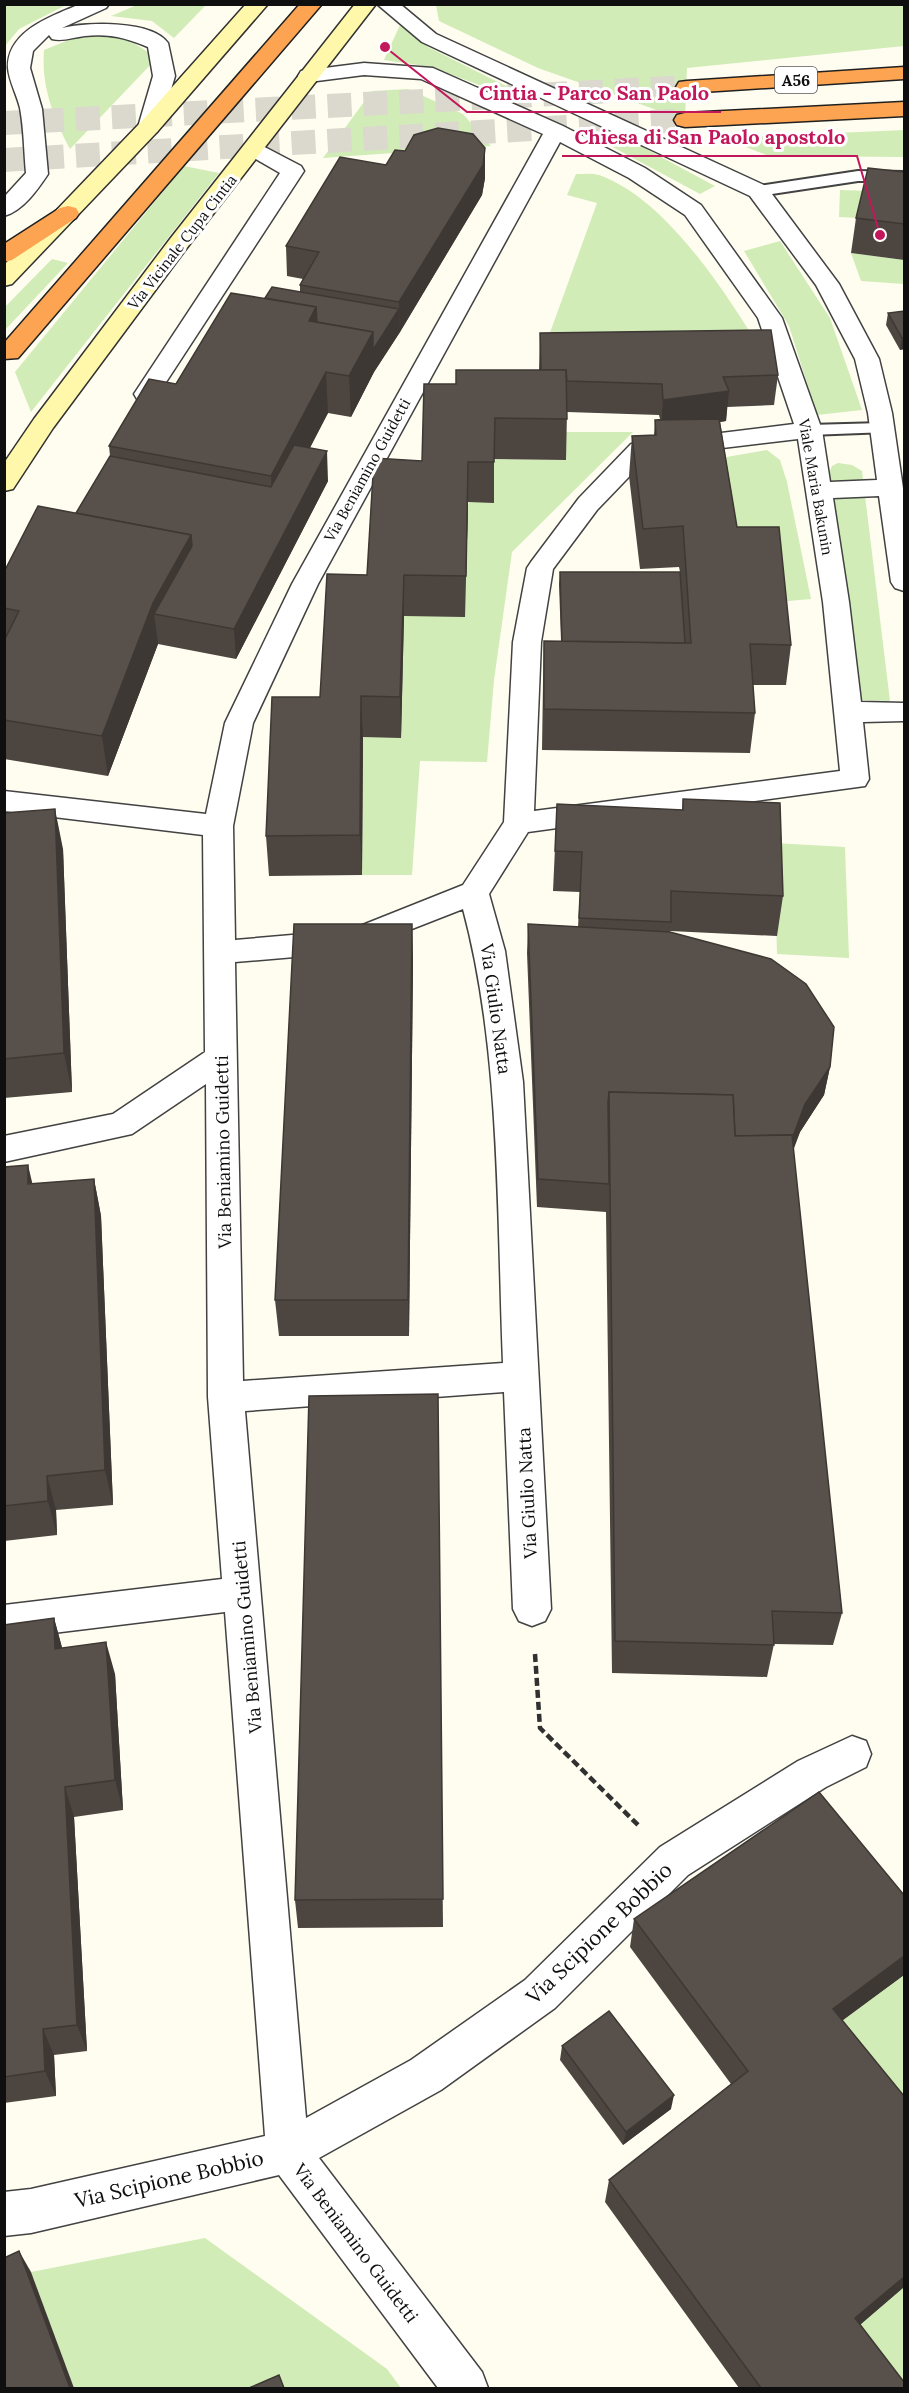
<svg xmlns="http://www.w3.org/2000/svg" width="909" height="2393" font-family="Lora,serif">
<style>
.green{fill:#d1ecb7}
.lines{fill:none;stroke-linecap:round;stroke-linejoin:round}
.motorway-tunnel{stroke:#dbd9ce;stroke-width:24;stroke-dasharray:24 12;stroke-linecap:butt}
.service-casing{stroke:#424242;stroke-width:4}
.minor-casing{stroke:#424242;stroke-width:3}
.secondary-casing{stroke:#313131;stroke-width:3}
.motorway-casing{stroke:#202020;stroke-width:3}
.path{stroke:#313131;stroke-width:4.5;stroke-dasharray:8 4;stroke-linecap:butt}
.service{fill:#fff;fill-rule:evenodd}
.minor{fill:#fff;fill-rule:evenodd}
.secondary{fill:#fff8ab;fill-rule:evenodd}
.motorway{fill:#fca451;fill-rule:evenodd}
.wall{fill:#4c4540}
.shaded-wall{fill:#3e3834}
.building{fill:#58504a;stroke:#3e3834;stroke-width:1.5}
.labels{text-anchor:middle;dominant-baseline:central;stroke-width:6;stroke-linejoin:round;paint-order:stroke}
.far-street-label{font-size:15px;fill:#0f0f0f;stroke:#fff}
.shield{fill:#fff;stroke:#575757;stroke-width:1.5}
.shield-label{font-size:16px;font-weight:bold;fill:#0f0f0f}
.street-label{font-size:18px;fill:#0f0f0f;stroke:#fff}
.near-street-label{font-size:21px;fill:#0f0f0f;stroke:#fff}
.leader{fill:none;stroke:#c2185b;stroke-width:2}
.callout-dot{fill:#c2185b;stroke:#fff;stroke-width:2}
.callout-label{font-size:20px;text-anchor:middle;font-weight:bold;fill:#c2185b;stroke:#fff;stroke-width:6;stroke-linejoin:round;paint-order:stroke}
</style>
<rect width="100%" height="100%" fill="#fffdf0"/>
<g class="green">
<path d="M5 4H66V5L19 29 5 46Z"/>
<path d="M137 5V4L206 5 174 38 152 21 111 16Z"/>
<path d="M436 5H904V46L687 68 685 120 538 68 439 21Z"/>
<path d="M400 25 428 47 510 88 495 91 431 67 384 60Z"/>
<path d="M100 36C124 37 138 43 156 59L70 149C53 118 41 85 44 50L71 39Z"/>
<path d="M408 89 463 114 491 146 323 158 372 91Z"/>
<path d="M609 129 715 186 700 194 594 137Z"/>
<path d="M904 130V157L769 156 722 138Z"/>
<path d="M184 166 219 173 31 412 15 372Z"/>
<path d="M576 174C583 174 592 173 599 175 668 199 731 300 767 360L539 363 597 203 567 195Z"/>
<path d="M840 190 904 192 859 218 839 217Z"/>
<path d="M780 241 830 318 862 410 817 415 789 326 744 251Z"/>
<path d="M851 253 904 260V284L861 281Z"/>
<path d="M52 259 68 263 5 330V307Z"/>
<path d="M565 432H633L512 552 494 680 487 762 420 761 412 875H362L363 737H401L404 616 494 459 565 460Z"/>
<path d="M767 450 780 460 787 482 811 599 777 602 732 568 715 459Z"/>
<path d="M838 463 852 465 862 471 890 701 858 700 828 476 832 466Z"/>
<path d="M774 843 845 847 849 958 777 954Z"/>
<path d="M904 1975V2135L823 2035Z"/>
<path d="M205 2238 387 2369 401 2388H74L31 2272Z"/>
<path d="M904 2287V2388L844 2338Z"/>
</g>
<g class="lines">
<g class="motorway-tunnel">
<path d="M4 123 687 87"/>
<path d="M4 160 685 120"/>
</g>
<defs>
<g id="service">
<path d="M858 171 904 172V181H858L758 196 750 191 758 186Z"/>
<path d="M882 423 888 424 891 428 888 432 809 435 800 430 809 425Z"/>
</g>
<g id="minor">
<path d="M80 4H109L106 8 62 28C86 22 152 20 168 43L175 76 160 127 157 132H141L138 127 153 76 148 47C127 38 108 33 85 36 74 37 63 42 52 39L49 35 33 51 30 68 42 109 48 174C38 189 23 211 4 216V197L26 173C24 152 24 129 20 108 17 95 9 81 8 68 7 30 53 16 80 4Z"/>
<path d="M377 4H400L436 34 766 186 839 284 879 359 892 413 904 495V591L895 588 891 582 879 496 833 498 849 602 861 702 904 703V721L863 722 869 779 865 786 528 832 489 894 505 951 523 1082 551 1609 545 1621 532 1626 519 1621 513 1609 504 1392 245 1411 306 2118 411 2060 525 1980 660 1847 798 1761 852 1736 866 1741 871 1754 866 1767 826 1787 688 1875 555 2008 441 2090 319 2158 482 2372 488 2388H438L279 2175 31 2233 4 2236V2192L31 2189 265 2136 225 1612 4 1639V1605L222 1579 208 1397 206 1084 132 1134 4 1162V1136L113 1114 205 1052 203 835 4 811V791L206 814 225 723 292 584 543 134 421 79 364 75 309 82 301 81 298 76 301 71 364 63 433 68 563 126 645 168 701 205 782 318 822 430 830 482 877 480 868 413 855 359 816 285 750 196 422 42ZM560 142 629 178 685 215 758 318 794 424 631 444 579 498 531 562 527 568 513 642 504 822 463 885 350 930 235 940 233 826 253 723 318 584ZM798 439 823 602 840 771 534 811 541 642 553 569 597 510 648 457ZM463 909C501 1050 497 1217 503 1363L243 1381 235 962 353 952Z"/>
<path d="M255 142 301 166 304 171 155 399 146 401 137 399 134 394 280 173 247 154 244 149 247 144Z"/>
</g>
<g id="secondary">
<path d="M246 4H268L157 132 12 284 4 286V265L141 122Z"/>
<path d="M355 4H376L186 249 53 428 13 489 4 491V463L34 419 170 239Z"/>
</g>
<g id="motorway">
<path d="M300 4H322L18 358 4 359V343Z"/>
<path d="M904 67V79L687 93 679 92 676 87 679 82 687 81Z"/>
<path d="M904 102V116L685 127 677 125 674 120 677 115 685 113Z"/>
<path d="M68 206 76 208 79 213 76 218 12 260 4 262V244L60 208Z"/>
</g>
</defs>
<use href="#service" class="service-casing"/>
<use href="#minor" class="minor-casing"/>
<use href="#secondary" class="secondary-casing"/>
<use href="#motorway" class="motorway-casing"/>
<path class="path" d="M535 1654 540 1728 640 1827"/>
<use href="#service" class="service"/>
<use href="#minor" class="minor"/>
<use href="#secondary" class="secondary"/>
<use href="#motorway" class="motorway"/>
</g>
<g class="wall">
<path d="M485 148V178L482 195 400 332 374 372 351 417 328 413 310 448 328 481 236 659 158 644 108 776 4 759V572L76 513 110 456 109 446 176 384 265 298 300 292V285L303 279 287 276 286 246 386 165 405 151Z"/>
<path d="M904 172V260L851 253 856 218Z"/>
<path d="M904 311V349L900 350 886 325 888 313Z"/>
<path d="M540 333 778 375 774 405 727 407 726 421 720 422 737 527 791 645 786 685H753L755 713 750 753 542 750 543 682 544 641H561L559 584 560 572H680L679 567 640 569 629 476 632 436 654 435 655 420 660 419 659 415 567 412 566 460 494 459V503L468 502 465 617 404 616 401 738 363 737 362 875 269 876 266 836 367 575 422 461 456 384 539 370Z"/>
<path d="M683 799 783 896 777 936 670 931V932L830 1067 824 1095 800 1132 793 1149 842 1613 833 1645 774 1644 767 1677 612 1673 606 1212 537 1207 527 953 528 924 578 927 580 892 553 891 557 804 682 810Z"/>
<path d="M4 813 63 849 72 1092 4 1098Z"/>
<path d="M412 924 413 963 409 1336H279L275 1300Z"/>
<path d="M4 1167 32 1184 94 1179 101 1216 113 1505 56 1510 57 1535 4 1541Z"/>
<path d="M438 1394 443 1927 298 1928 295 1900Z"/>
<path d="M54 1618 62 1648 115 1674 123 1810 74 1817 87 2051 54 2055 56 2096 4 2103V1625Z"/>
<path d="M634 1919 904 1975 842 2020 904 2096V2287L860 2325 904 2388H739L605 2202 609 2180 731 2084 630 1947Z"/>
<path d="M562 2046 671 2109 623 2145 560 2060Z"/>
</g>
<g class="shaded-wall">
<path d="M485 148V178L482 195 400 332 399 302Z"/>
<path d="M316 307 318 341 309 321Z"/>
<path d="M399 309 400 332 374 372 373 350Z"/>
<path d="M373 332 374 372 351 417 349 376Z"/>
<path d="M902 338H904V349L900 350Z"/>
<path d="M326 372 328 413 273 517 271 476Z"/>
<path d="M729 391 726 421 661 430 663 400Z"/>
<path d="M327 451 328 481 236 659 234 629Z"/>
<path d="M468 462V502L465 617 466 576Z"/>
<path d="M191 535 195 576 154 614 158 644 108 776 102 736 153 603Z"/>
<path d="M404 575V616L401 738 400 697Z"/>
<path d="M361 696 363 737 362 875 360 835Z"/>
<path d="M55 809 63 849 72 1092 64 1053Z"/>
<path d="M412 924 413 963 409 1336 408 1300Z"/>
<path d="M830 1067 824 1095 800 1132 785 1173 790 1145 805 1104Z"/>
<path d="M28 1165 37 1203 28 1184Z"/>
<path d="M94 1179 101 1216 113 1505 105 1470Z"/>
<path d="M47 1476 56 1510 57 1535 48 1501Z"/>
<path d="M54 1618 63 1651 55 1649Z"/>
<path d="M106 1642 115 1674 123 1810 115 1780Z"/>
<path d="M65 1787 74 1817 87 2051 77 2025Z"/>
<path d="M904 1956V1975L823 2035 833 2009Z"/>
<path d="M43 2029 54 2055 56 2096 45 2071Z"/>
<path d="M674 2095 671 2109 623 2145 626 2132Z"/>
<path d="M19 2251 31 2272 74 2388H70Z"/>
<path d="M904 2277V2287L844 2338 855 2318Z"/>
</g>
<g class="building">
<path d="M438 128 473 134 485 148 483 165 399 302 300 285 319 252 286 246 340 157 386 165 395 150 405 151 414 135Z"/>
<path d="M868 168 904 172V224L856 218Z"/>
<path d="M272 287 399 309 373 350V332L317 322 316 307 265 298Z"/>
<path d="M231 293 316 307 309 321 373 332 349 376 326 372 271 476 109 446 149 379 176 384Z"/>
<path d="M904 311V338H902L888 313Z"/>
<path d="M771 330 778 375 723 377 729 391 663 400 662 384 567 381 566 370H541L540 333Z"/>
<path d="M456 370H566L567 419 495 418 494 462H468L466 576 404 575 400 697 361 696 360 835 266 836 272 697H320L327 574 367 575 374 458 422 461 424 384H456Z"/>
<path d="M719 419 737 527H779L791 645 750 644 755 713 544 709V641L691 643 683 526 643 529 632 436 656 435 655 420Z"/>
<path d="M294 445 327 451 234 629 154 614 192 546 191 535 76 513 110 456 271 487Z"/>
<path d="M38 506 191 535 153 603 102 736 4 720V641L19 611 4 608V572Z"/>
<path d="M560 572H680L685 643 562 641Z"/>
<path d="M683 799 780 803 783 896 671 891V922L579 918 582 852 555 851 557 804 683 810Z"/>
<path d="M55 809 64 1053 4 1059V813Z"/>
<path d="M294 924H412L408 1300H275Z"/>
<path d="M528 924 670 932 771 959 806 984 834 1027 830 1067 805 1104 792 1139V1135L735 1136 733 1095 609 1092 608 1102 609 1184 538 1179Z"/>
<path d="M609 1092 733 1095 735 1136 792 1135 842 1613 772 1611 774 1645 615 1641Z"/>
<path d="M28 1165V1184L94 1179 105 1470 47 1476 48 1501 4 1506V1167Z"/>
<path d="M438 1394 443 1899 295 1900 309 1396Z"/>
<path d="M54 1618 55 1649 106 1642 115 1780 65 1787 77 2025 43 2029 45 2071 4 2077V1625Z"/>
<path d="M819 1792 904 1895V1956L833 2009 904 2096V2277L855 2318 904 2382V2388H761L609 2180 748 2071 634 1919Z"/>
<path d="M609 2011 674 2095 626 2132 562 2046Z"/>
<path d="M19 2251 70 2388H4V2258Z"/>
<path d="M279 2375 284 2388H249Z"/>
</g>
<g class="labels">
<g class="far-street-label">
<text transform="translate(182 242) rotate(-52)">Via Vicinale Cupa Cintia</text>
<text transform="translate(367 470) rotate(-61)">Via Beniamino Guidetti</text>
<text transform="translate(816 487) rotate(80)">Viale Maria Bakunin</text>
</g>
<rect class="shield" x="775" y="67" width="42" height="26" rx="4.5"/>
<g class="shield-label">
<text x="796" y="80">A56</text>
</g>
<g class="street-label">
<text transform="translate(496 1009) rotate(82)">Via Giulio Natta</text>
<text transform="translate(223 1152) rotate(-91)">Via Beniamino Guidetti</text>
<text transform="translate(527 1493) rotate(-93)">Via Giulio Natta</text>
<text transform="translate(247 1637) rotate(-95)">Via Beniamino Guidetti</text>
<text transform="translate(356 2243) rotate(53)">Via Beniamino Guidetti</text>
</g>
<g class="near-street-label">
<text transform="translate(599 1933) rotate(-44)">Via Scipione Bobbio</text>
<text transform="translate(169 2179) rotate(-13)">Via Scipione Bobbio</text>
</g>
</g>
<path class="leader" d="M385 47L467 112H721M880 235L857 156H562"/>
<g class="callout-dot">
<circle cx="385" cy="47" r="6"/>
<circle cx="880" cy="235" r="6"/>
</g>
<g class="callout-label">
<text x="594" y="100">Cintia - Parco San Paolo</text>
<text x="710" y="144">Chiesa di San Paolo apostolo</text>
</g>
<rect width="909" height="2393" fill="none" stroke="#0f0f0f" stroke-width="12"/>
</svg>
